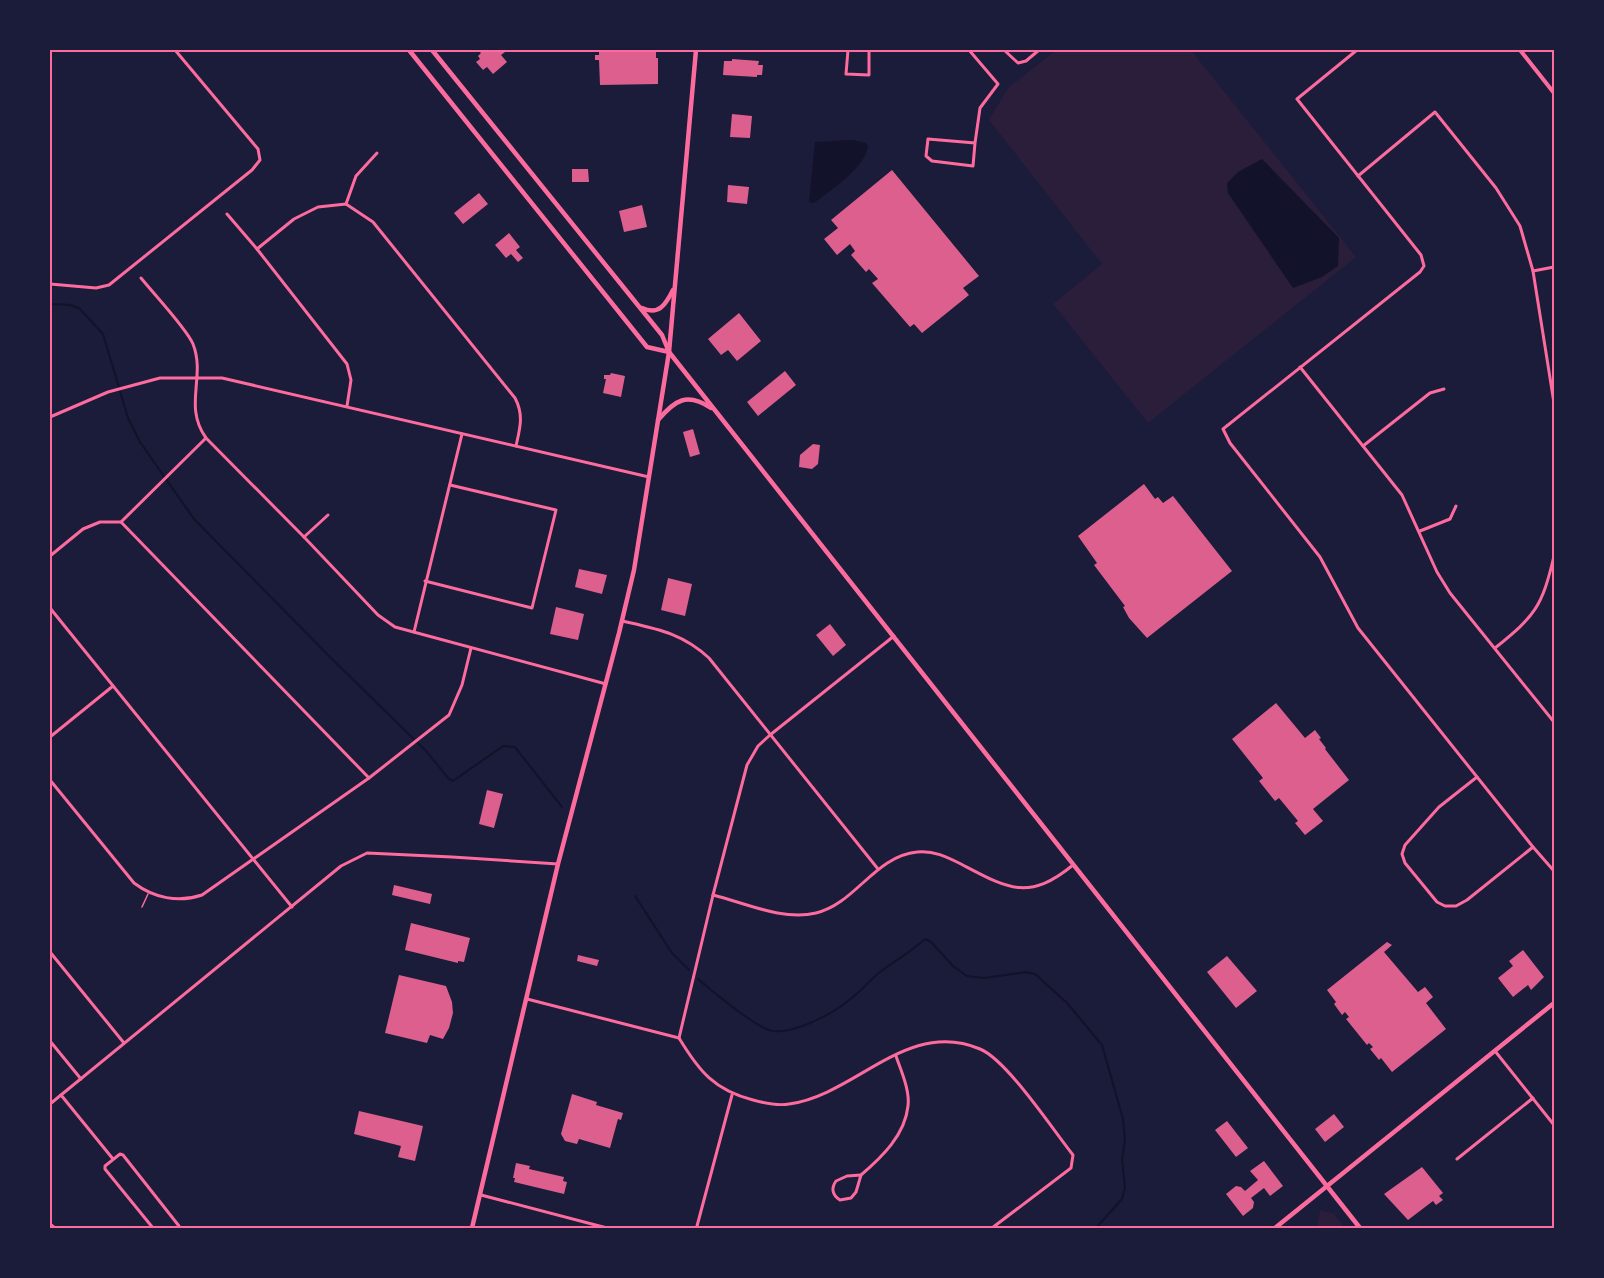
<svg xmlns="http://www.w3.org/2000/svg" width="1604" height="1278" font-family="Rubik,sans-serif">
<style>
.green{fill:#2a1e3b}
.water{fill:#12122b}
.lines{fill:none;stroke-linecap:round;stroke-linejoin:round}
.stream{stroke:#12122b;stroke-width:2}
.building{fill:#dd5f8e}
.service{stroke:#ff6b9d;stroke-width:1.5}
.minor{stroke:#ff6b9d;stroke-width:3}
.tertiary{stroke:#ff6b9d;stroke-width:4}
.secondary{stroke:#ff6b9d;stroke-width:4.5}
.primary{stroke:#ff6b9d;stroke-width:4.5}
.neatline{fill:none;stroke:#ff6b9d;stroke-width:2}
</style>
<rect width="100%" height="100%" fill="#1b1b3a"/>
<g class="green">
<path d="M1056 50H1191L1356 257 1148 423 1053 304 1102 264 989 120 1008 88Z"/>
<path d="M1320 1210 1334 1214 1345 1228H1317Z"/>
</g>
<g class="water">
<path d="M852 140 866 143 868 146C866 167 830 191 814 203L809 202 815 142Z"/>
<path d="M1262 159 1339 238 1338 266 1322 277 1293 288 1228 193 1227 183 1238 172Z"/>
</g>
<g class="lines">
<g class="stream">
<path d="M50 304 70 305 79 308 103 334 128 418 140 442 194 519 331 658 426 751 449 779 453 781 503 746 515 747 562 807"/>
<path d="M635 896 672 953 689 970"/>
<path d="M698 979C713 992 752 1024 769 1030 790 1037 834 1013 849 1000 862 991 871 978 884 969 898 959 912 951 925 939L931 942 953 966 967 976 984 978 1026 972 1035 974 1067 1003 1102 1045 1123 1119 1125 1140 1122 1159 1125 1188 1122 1199 1096 1228"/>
</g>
</g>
<g class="building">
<path d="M478 50H503L505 52 501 55 507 62 493 74 487 67 483 70 476 62 480 59 478 56 481 53Z"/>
<path d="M599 50H656V58H658V84L600 85 599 60H595V55H599Z"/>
<path d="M732 59 759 61 758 65H763L762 75H757V77L723 75 724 61H732Z"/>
<path d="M732 114 752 116 750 138 730 137Z"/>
<path d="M572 169H588L589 182H572Z"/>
<path d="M892 170 979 276 963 288 969 295 922 333 914 324 910 327 872 283 878 279 869 269 866 272 851 255 855 251 850 244 837 255 824 239 838 228 831 220Z"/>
<path d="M728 185 749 187 747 204 727 202Z"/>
<path d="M479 193 488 204 463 224 454 213Z"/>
<path d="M642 205 647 227 624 232 619 211Z"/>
<path d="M509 233 520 247 516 250 523 258 518 262 511 254 506 258 495 245Z"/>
<path d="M739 313 761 341 737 361 728 350 721 355 708 339Z"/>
<path d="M785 371 796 385 758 416 747 402Z"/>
<path d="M611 373 625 376 621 397 603 393 606 379H604V375H610Z"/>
<path d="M693 429 700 454 690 457 683 432Z"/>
<path d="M813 444 820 445 818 464 812 469 799 467 800 455Z"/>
<path d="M1144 484 1155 499 1158 497 1163 503 1173 496 1232 571 1147 638 1129 618 1123 607 1125 606 1094 565 1097 563 1078 536Z"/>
<path d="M579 569 607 575 602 594 575 587Z"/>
<path d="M668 578 692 584 685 616 661 610Z"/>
<path d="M556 607 584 614 578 640 550 634Z"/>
<path d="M830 624 846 645 833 656 816 635Z"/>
<path d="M1276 703 1305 738 1315 730 1321 738 1319 739 1326 748 1325 749 1349 780 1313 809 1323 821 1305 835 1295 823 1298 821 1279 798 1275 801 1259 781 1263 778 1232 739Z"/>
<path d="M487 790 503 794 494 828 479 824Z"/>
<path d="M394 885 432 894 430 904 392 895Z"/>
<path d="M411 923 470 938 464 962 458 961V963L405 950Z"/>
<path d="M1387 942 1392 945 1384 952 1418 992 1425 987 1433 997 1426 1003 1446 1029 1392 1072 1381 1058 1379 1060 1370 1049 1373 1047 1369 1043 1367 1045 1346 1019 1349 1017 1345 1012 1342 1015 1334 1004 1336 1002 1327 990Z"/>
<path d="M1523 950 1544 977 1531 990 1528 985 1513 997 1498 978 1513 966 1509 961Z"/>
<path d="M578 955 599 960 597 966 577 961Z"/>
<path d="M1227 956 1257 991 1236 1008 1207 972Z"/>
<path d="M399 975 446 986 452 1002 453 1013 449 1028 443 1039 430 1035 427 1043 385 1033Z"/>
<path d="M572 1094 597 1102 596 1105 623 1113 621 1120 618 1119 610 1148 579 1139 577 1144 565 1141 561 1134Z"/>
<path d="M359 1111 423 1126 415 1161 398 1157 401 1146 354 1134Z"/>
<path d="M1334 1114 1344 1127 1325 1142 1315 1129Z"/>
<path d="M1227 1121 1248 1148 1236 1157 1215 1130Z"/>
<path d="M1264 1161 1283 1186 1270 1196 1264 1188 1251 1198 1254 1202 1253 1208 1243 1216 1226 1194 1236 1186 1241 1187 1245 1191 1258 1180 1250 1171Z"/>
<path d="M516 1163 530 1166 529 1169 564 1177 563 1181 567 1182 564 1194 514 1182 515 1178H513Z"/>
<path d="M1422 1167 1443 1193 1439 1196 1443 1200 1436 1205 1433 1201 1408 1220 1384 1194Z"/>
</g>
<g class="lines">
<path class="service" d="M142 907 148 894"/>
<g class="minor">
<path d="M848 50 846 74 869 75V50"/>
<path d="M969 50 998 84 980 108 975 143 928 139 926 156 932 161 973 166 975 143"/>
<path d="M1004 50 1018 63 1026 61 1039 50"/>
<path d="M1357 50 1297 99 1421 255 1424 266 1420 272 1223 429 1230 443 1320 557 1358 628 1533 847 1554 871"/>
<path d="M1358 176 1435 112 1496 188 1520 226 1533 271 1554 403"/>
<path d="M346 204 356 176 377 153"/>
<path d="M227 214 257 249 347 364 351 380 347 406"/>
<path d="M257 249 294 219 318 207 346 204 373 222 515 398C524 415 520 428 516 446"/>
<path d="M1533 271 1554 267"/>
<path d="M141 278C153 293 187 329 193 344 206 377 183 406 206 438L304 537 378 615 395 627 606 684"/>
<path d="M50 284 96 288 109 285 252 170 260 160 258 149 175 50"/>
<path d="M1300 367 1402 495 1437 572 1450 593 1554 722"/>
<path d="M50 417 108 392 160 378H222L649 477"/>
<path d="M1363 446 1430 393 1444 389"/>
<path d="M121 522 369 778"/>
<path d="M1420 531 1450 519 1456 506"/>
<path d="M304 537 328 515"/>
<path d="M50 556 83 529 100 522H121L206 438"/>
<path d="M425 581 532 608 556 510 450 485"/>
<path d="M50 608 292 907"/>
<path d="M622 621C657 629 682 633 709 658L878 869"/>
<path d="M414 632 462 434"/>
<path d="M1495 648C1535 616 1542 607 1554 556"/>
<path d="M50 737 113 686"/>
<path d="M1477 777 1439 807 1405 845 1402 854 1405 863 1437 902 1445 906H1456L1467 900 1533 847"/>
<path d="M50 780 134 883C154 898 178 903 202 895L369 778 449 715 462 685 471 648"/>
<path d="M713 895C745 903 783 921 816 913 855 904 875 856 917 852 933 850 947 857 961 864 1007 888 1028 902 1073 865"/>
<path d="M50 952 124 1043"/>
<path d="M527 999 679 1038"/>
<path d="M679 1038C699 1071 714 1090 753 1100 764 1103 778 1106 789 1104 856 1095 907 1018 980 1049 1007 1060 1053 1130 1073 1155L1071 1168 992 1228"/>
<path d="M679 1038 713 895 747 765 758 746 770 735 894 636"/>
<path d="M50 1041 81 1079"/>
<path d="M1495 1051 1554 1125"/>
<path d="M61 1095 113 1159"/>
<path d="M50 1104 341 866 367 853 452 857 558 864"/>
<path d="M1457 1159 1533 1098"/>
<path d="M861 1175C882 1157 905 1135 908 1106 910 1090 901 1071 896 1056"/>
<path d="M861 1175 856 1192 851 1198 840 1200C832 1195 831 1188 836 1181L847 1176Z"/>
<path d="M481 1195 607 1228"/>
<path d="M50 1224 55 1228"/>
<path d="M697 1226 732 1095"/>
<path d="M153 1228 105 1169V1166L120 1154 123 1155 179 1226V1228"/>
</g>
<path class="tertiary" d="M1520 50 1554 93"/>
<path class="secondary" d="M1275 1228 1554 1003"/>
<g class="primary">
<path d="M409 50 647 347 669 352"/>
<path d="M432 50 662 335 669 352 1360 1228"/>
<path d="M642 308C659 316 666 304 673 290"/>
<path d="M658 420C675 400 687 392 711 408"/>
<path d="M472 1228 558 864 619 633 634 570 669 352 696 50"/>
</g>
</g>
<rect width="1604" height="1278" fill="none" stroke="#1b1b3a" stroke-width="102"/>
<rect x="51" y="51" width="1502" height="1176" class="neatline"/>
</svg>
